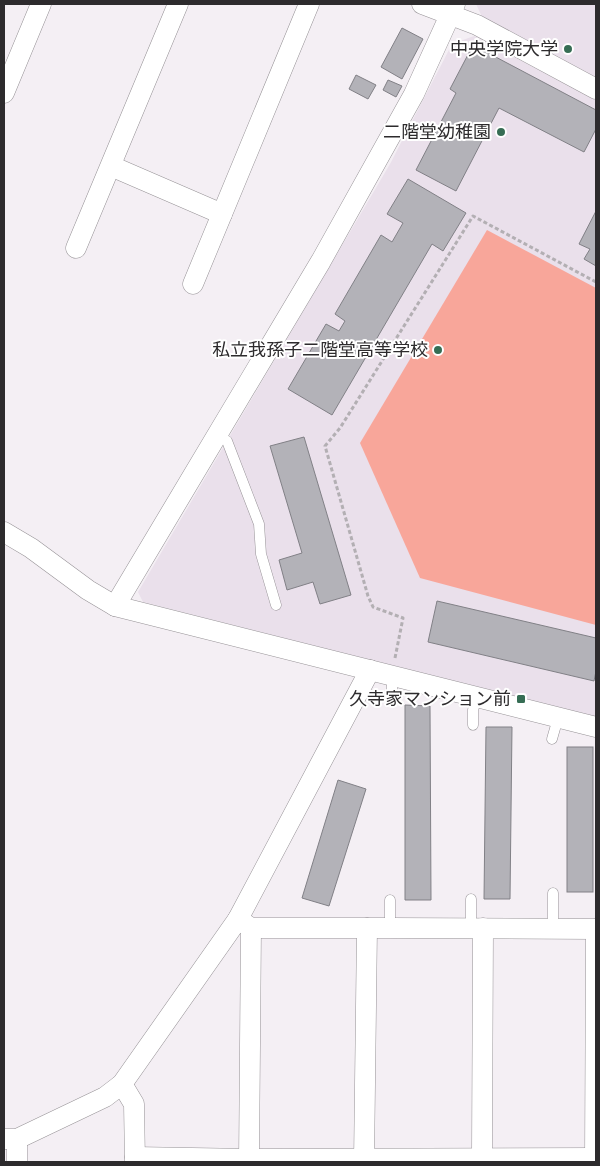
<svg xmlns="http://www.w3.org/2000/svg" width="600" height="1166" font-family="Arial,'Noto Sans JP',sans-serif">
<style>
.built{fill:#eae0eb}
.pitch{fill:#f8a69a}
.building{fill:#b3b2b8;stroke:#818086}
.lines{fill:none;stroke-linecap:round;stroke-linejoin:round}
.service-casing{stroke:#969296;stroke-width:11}
.minor-casing{stroke:#969296;stroke-width:21}
.path{stroke:#b3afb3;stroke-width:3;stroke-dasharray:4 2.5;stroke-linecap:butt}
.service{stroke:#fff;stroke-width:10}
.minor{stroke:#fff;stroke-width:20}
.poi-dot{fill:#366d54;stroke:#fff;stroke-width:2}
.labels{text-anchor:middle;dominant-baseline:central;stroke-width:4;stroke-linejoin:round;paint-order:stroke}
.poi-label{font-size:18px;fill:#2d2b2d;stroke:#fff;text-anchor:end}
</style>
<rect width="100%" height="100%" fill="#f4eff4"/>
<g class="built">
<path d="M476 4H596V79L483 19Z"/>
<path d="M474 36 596 100V718L143 602 138 592 390 164 452 44Z"/>
</g>
<path class="pitch" d="M487 230 596 288V625L420 578 360 443Z"/>
<g class="building">
<path d="M402 28 423 39 402 79 381 67Z"/>
<path d="M473 45 596 110V129L584 152 499 108 456 191 416 170 456 93 450 89Z"/>
<path d="M356 75 376 85 368 99 349 89Z"/>
<path d="M388 80 402 86 396 97 383 90Z"/>
<path d="M408 179 466 213 443 251 432 244 332 415 288 389 326 324 339 331 345 321 335 314 381 235 392 242 403 223 387 214Z"/>
<path d="M596 211V266L584 259 590 249 579 244Z"/>
<path d="M304 437 351 595 320 604 313 582 287 590 279 560 302 553 270 446Z"/>
<path d="M437 601 596 638V671L594 681 428 642Z"/>
<path d="M405 705 430 706 431 900H405Z"/>
<path d="M486 727H512L510 899H484Z"/>
<rect x="567" y="747" width="26" height="145"/>
<path d="M338 780 366 789 329 906 302 898Z"/>
</g>
<g class="lines">
<defs>
<g id="service">
<path d="M216 435 227 441 259 524 261 554 276 605"/>
<path d="M392 701V676"/>
<path d="M473 725V710L477 697"/>
<path d="M552 739 558 718"/>
<path d="M553 893V930"/>
<path d="M390 928V900"/>
<path d="M471 928V899"/>
</g>
<g id="minor">
<path d="M422 4 477 25 596 89"/>
<path d="M4 93 41 4"/>
<path d="M111 166 222 214"/>
<path d="M76 248 178 4"/>
<path d="M193 284 309 4"/>
<path d="M4 532 31 548 88 590 115 606 596 727"/>
<path d="M115 606 321 261 414 94 455 4"/>
<path d="M238 919 251 928H390L596 929"/>
<path d="M122 1084 134 1104 135 1162"/>
<path d="M4 1139H17L105 1097 122 1084 238 919 370 670"/>
<path d="M135 1157 249 1159 596 1158"/>
<path d="M482 1157 483 928"/>
<path d="M17 1162V1139"/>
<path d="M249 1162 251 928"/>
<path d="M364 1162 367 928"/>
<path d="M595 1162 596 929"/>
</g>
</defs>
<use href="#service" class="service-casing"/>
<use href="#minor" class="minor-casing"/>
<path class="path" d="M395 658 403 618 373 607 368 596 325 446 340 428 473 216 596 282"/>
<use href="#service" class="service"/>
<use href="#minor" class="minor"/>
</g>
<g class="poi-dot">
<circle cx="568" cy="49" r="5"/>
<circle cx="501" cy="132" r="5"/>
<circle cx="438" cy="350" r="5"/>
<rect x="516" y="694" width="10" height="10" rx="2.5"/>
</g>
<g class="labels">
<g class="poi-label">
<text x="558" y="49">中央学院大学</text>
<text x="491" y="132">二階堂幼稚園</text>
<text x="428" y="350">私立我孫子二階堂高等学校</text>
<text x="511" y="699">久寺家マンション前</text>
</g>
</g>
<rect width="600" height="1166" fill="none" stroke="#2d2b2d" stroke-width="10"/>
</svg>
